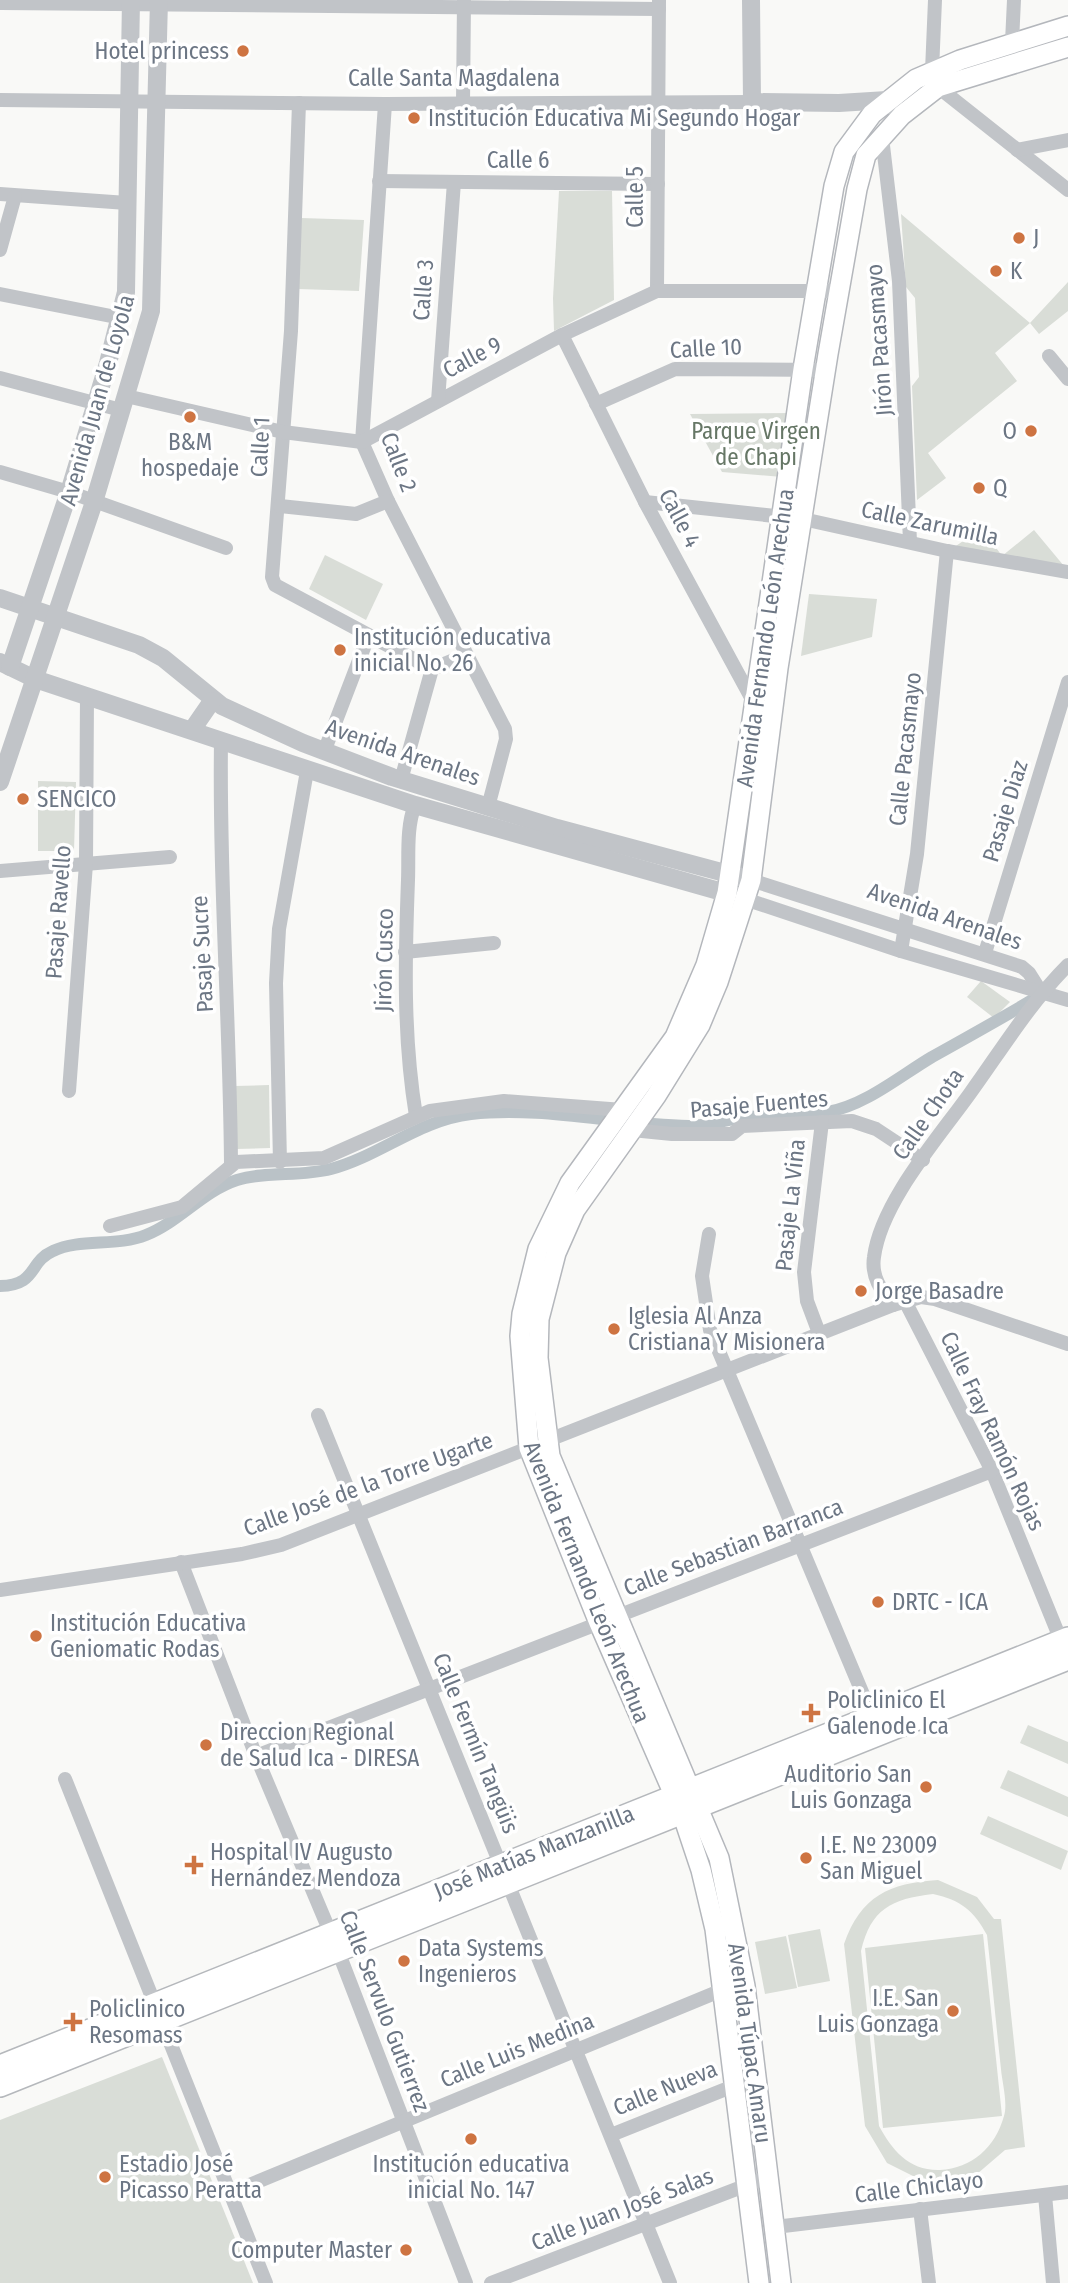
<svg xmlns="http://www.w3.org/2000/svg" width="1068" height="2283" font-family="'Fira Sans Condensed',sans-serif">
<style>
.green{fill:#d9ddd7;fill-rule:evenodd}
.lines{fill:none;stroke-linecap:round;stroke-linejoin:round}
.canal{stroke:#bac2c7;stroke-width:12}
.secondary-casing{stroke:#b4b7bc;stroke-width:22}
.primary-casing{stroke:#b5b8bc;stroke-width:24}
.minor{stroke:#c1c4c8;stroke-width:14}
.tertiary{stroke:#c1c4c8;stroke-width:18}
.secondary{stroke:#fff;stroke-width:19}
.primary{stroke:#fff;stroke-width:21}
.poi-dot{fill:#ce7442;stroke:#fff;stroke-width:2.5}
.labels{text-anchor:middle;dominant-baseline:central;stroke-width:7;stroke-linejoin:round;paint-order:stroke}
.poi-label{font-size:23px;fill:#6c7684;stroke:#fff;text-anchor:start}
.street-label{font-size:23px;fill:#6c7684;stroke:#fff}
.park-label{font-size:23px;fill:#676;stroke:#fff}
</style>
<rect width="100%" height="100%" fill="#f9f9f7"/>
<g class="green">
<path d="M559 191H612L614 300 554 331 553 298Z"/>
<path d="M901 214 1030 323 1068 282V311L1039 334 1030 323 995 353 1017 381 928 453 946 478 917 500 912 386 919 377 915 298 906 287Z"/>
<path d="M301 218 364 220 359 291 298 289Z"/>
<path d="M792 413 782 477 722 472 690 414Z"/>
<path d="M982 528 1002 556 1034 530 1064 566 953 548Z"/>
<path d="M325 555 383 584 366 620 309 589Z"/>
<path d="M809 594 877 599 872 637 801 656Z"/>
<path d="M38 781 76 782 74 851H38Z"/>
<path d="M981 981 1010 1002 994 1018 967 997Z"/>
<path d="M269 1085 270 1148 236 1149 235 1086Z"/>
<path d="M1028 1725 1068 1742V1764L1020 1743Z"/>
<path d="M1008 1770 1068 1797V1817L1000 1788Z"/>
<path d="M988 1816 1068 1851 1061 1870 980 1834Z"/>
<path d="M938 1880 977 1897 994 1919H1001L1025 2147 1005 2150 977 2174 952 2182 927 2183 887 2163 865 2126 844 1944C861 1896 889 1883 938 1880ZM933 1894C961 1900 974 1911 987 1935 992 1980 996 2024 1001 2069 1002 2082 1008 2103 1004 2116 995 2148 972 2168 940 2170 909 2171 892 2150 879 2126L861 1951C871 1909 891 1899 933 1894Z"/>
<path d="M820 1929 830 1981 798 1987 788 1935Z"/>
<path d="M983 1934 1002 2116 883 2128 865 1948Z"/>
<path d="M786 1936 797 1988 765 1994 755 1942Z"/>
<path d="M162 2057 253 2283H0V2120Z"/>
</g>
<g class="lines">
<path class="canal" d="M0 1286C38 1285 28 1262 53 1251 80 1238 117 1247 146 1235 179 1222 203 1191 237 1180 267 1171 300 1177 331 1169 380 1156 419 1120 471 1114 543 1106 617 1125 689 1126 711 1126 729 1118 750 1117 775 1114 804 1117 828 1112 866 1105 900 1076 932 1057 968 1037 1004 1017 1039 996"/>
<defs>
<g id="secondary">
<path d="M759 2283 715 1929 701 1870 682 1813 599 1623 529 1448 520 1336 522 1314 538 1249 570 1183 675 1037 706 965 727 893 803 369 834 186 844 152 872 114 916 79 960 60 1068 26"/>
<path d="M781 2283 745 1986 719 1858 550 1456 538 1358 539 1319 556 1253 575 1210 656 1096 700 1025 718 982 751 880 778 668 828 354 857 189 866 155 902 115 938 87 1068 47"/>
</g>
<g id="primary">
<path d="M0 2066 1068 1638"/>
<path d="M0 2086 1068 1659"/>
</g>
</defs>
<use href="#secondary" class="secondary-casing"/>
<use href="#primary" class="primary-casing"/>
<g class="minor">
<path d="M0 3 659 9"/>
<path d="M1012 42 1014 0"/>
<path d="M932 71 935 0"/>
<path d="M938 87 1068 190"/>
<path d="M0 100 385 104 752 102"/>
<path d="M299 103 291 331 272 577 275 585 432 669 466 655"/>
<path d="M463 103 464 0"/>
<path d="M385 104 362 442 388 501 505 729 506 739 488 807"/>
<path d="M882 137 899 281 910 542"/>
<path d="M1017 150 1068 140"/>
<path d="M379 181 658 184"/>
<path d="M0 194 127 203"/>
<path d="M0 250 15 196"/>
<path d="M657 291 659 1"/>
<path d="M0 294 121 318"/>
<path d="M562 335 645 502 754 703H757"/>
<path d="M1049 356 1068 379"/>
<path d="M0 378 121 410"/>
<path d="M126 396 283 432 362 442 562 335 657 291H840"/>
<path d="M438 401 454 182"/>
<path d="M596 404 675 369 825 370"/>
<path d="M0 472 69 492 226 548"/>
<path d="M645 502 803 519 947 551 1068 572"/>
<path d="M280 506 356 514 388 501"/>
<path d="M221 741C219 882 230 1023 231 1164"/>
<path d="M324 752 368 637"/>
<path d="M401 780 432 669"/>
<path d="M415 805C406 827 409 856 408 880 405 960 403 1037 416 1116"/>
<path d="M0 871 170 857"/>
<path d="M751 880 1022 967 1029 973 1041 992"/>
<path d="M745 899 901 951 1068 1000"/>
<path d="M901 951 917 854 947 551"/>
<path d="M405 952 494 943"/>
<path d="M985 953 1068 682"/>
<path d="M69 1091 86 864 87 695"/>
<path d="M632 1130 672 1134H732L742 1126 852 1121 876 1129 923 1160"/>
<path d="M280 1162 276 983 279 929 307 771"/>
<path d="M110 1226 182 1207 236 1162 324 1158 430 1111 504 1101 623 1110"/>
<path d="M709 1234 702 1276 710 1330 875 1723"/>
<path d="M905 1301 992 1471 1064 1648"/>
<path d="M893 1305C881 1290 871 1277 874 1257 881 1202 939 1137 971 1092 1002 1049 1030 1003 1068 965"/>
<path d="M819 1333 807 1301 804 1272 822 1122"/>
<path d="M318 1415 670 2283"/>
<path d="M181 1562 256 1756 338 1951 466 2283"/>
<path d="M0 1590 242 1554 281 1545 893 1305 921 1297 935 1299 1068 1344"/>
<path d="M256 1756 992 1471"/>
<path d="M65 1779 266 2283"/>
<path d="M611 2135 736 2085"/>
<path d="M230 2193 744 1981"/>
<path d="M1045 2195 1053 2283"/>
<path d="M920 2209 929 2283"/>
<path d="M775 2227 1068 2192"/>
<path d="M491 2283 768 2177"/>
</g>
<g class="tertiary">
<path d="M751 0 752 102 839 103 887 100 894 107"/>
<path d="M0 598 139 645 163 658 222 706 303 743 392 777 557 828 751 880"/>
<path d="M0 662 35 679 415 805 740 897"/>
<path d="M10 667 69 492 108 363 126 292 131 0"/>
<path d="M192 730 212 701"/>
<path d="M0 782 94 502 151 311 159 0"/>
</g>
<use href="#secondary" class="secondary"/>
<use href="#primary" class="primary"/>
</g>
<g class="poi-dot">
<circle cx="243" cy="51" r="7"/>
<circle cx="414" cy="118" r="7"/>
<circle cx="1019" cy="238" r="7"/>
<circle cx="996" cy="271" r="7"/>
<circle cx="190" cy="417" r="7"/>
<circle cx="1031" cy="431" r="7"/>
<circle cx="979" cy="488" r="7"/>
<circle cx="340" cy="650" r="7"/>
<circle cx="23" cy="799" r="7"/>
<circle cx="861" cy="1291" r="7"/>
<circle cx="614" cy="1329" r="7"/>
<circle cx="878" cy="1602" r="7"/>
<circle cx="36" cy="1636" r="7"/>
<path d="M807.5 1702.5h7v7h7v7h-7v7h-7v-7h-7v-7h7z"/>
<circle cx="206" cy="1745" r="7"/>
<circle cx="926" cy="1787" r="7"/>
<circle cx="806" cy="1858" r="7"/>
<path d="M190.5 1854.5h7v7h7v7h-7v7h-7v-7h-7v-7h7z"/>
<circle cx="404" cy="1961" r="7"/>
<circle cx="953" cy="2011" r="7"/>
<path d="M69.5 2011.5h7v7h7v7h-7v7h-7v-7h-7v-7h7z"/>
<circle cx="471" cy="2139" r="7"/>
<circle cx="105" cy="2177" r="7"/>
<circle cx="406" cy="2250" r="7"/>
</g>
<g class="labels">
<g class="poi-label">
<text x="229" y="51" text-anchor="end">Hotel princess</text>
<text x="428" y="118">Institución Educativa Mi Segundo Hogar</text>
<text x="1033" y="238">J</text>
<text x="1010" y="271">K</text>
<text x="1017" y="431" text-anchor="end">O</text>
<text x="190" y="442" text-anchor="middle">B&amp;M<tspan x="190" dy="26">hospedaje</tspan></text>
<text x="993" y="488">Q</text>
<text x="354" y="637">Institución educativa<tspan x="354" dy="26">inicial No. 26</tspan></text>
<text x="37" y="799">SENCICO</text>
<text x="875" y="1291">Jorge Basadre</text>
<text x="628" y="1316">Iglesia Al Anza<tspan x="628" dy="26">Cristiana Y Misionera</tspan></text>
<text x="892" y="1602">DRTC - ICA</text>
<text x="50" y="1623">Institución Educativa<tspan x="50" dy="26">Geniomatic Rodas</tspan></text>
<text x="827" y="1700">Policlinico El<tspan x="827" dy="26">Galenode Ica</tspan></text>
<text x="220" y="1732">Direccion Regional<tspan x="220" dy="26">de Salud Ica - DIRESA</tspan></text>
<text x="912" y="1774" text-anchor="end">Auditorio San<tspan x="912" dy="26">Luis Gonzaga</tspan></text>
<text x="820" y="1845">I.E. Nº 23009<tspan x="820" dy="26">San Miguel</tspan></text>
<text x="210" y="1852">Hospital IV Augusto<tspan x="210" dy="26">Hernández Mendoza</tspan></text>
<text x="418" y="1948">Data Systems<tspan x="418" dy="26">Ingenieros</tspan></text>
<text x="939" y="1998" text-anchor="end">I.E. San<tspan x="939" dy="26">Luis Gonzaga</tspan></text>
<text x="89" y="2009">Policlinico<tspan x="89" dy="26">Resomass</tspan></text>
<text x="119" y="2164">Estadio José<tspan x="119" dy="26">Picasso Peratta</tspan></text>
<text x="471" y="2164" text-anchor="middle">Institución educativa<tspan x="471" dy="26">inicial No. 147</tspan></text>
<text x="392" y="2250" text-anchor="end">Computer Master</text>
</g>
<g class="street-label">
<text x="454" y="78">Calle Santa Magdalena</text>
<text x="518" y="160">Calle 6</text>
<text transform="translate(635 197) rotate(-90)">Calle 5</text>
<text transform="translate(423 290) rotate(-86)">Calle 3</text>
<text transform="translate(879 340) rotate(-94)">Jirón Pacasmayo</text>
<text transform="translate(706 348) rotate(-3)">Calle 10</text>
<text transform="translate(472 357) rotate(-28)">Calle 9</text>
<text transform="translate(97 400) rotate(-74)">Avenida Juan de Loyola</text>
<text transform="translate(260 447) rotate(-87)">Calle 1</text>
<text transform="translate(399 462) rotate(69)">Calle 2</text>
<text transform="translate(680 518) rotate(62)">Calle 4</text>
<text transform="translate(930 523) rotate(12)">Calle Zarumilla</text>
<text transform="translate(765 638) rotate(-82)">Avenida Fernando León Arechua</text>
<text transform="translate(905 749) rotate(-84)">Calle Pacasmayo</text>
<text transform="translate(403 752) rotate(19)">Avenida Arenales</text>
<text transform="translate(1005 811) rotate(-73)">Pasaje Diaz</text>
<text transform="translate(58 912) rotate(-86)">Pasaje Ravello</text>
<text transform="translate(945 916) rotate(19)">Avenida Arenales</text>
<text transform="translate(202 954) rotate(-93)">Pasaje Sucre</text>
<text transform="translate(384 960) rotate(-89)">Jirón Cusco</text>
<text transform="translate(759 1104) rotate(-5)">Pasaje Fuentes</text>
<text transform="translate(928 1114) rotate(-55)">Calle Chota</text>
<text transform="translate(790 1205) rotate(-84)">Pasaje La Viña</text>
<text transform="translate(993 1431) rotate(65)">Calle Fray Ramón Rojas</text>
<text transform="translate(368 1484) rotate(-20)">Calle José de la Torre Ugarte</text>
<text transform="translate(733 1547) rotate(-21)">Calle Sebastian Barranca</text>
<text transform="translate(587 1582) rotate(68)">Avenida Fernando León Arechua</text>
<text transform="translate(476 1743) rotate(68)">Calle Fermín Tangüis</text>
<text transform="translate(534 1852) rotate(-22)">José Matías Manzanilla</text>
<text transform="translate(385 2011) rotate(69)">Calle Servulo Gutierrez</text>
<text transform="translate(750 2043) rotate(82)">Avenida Túpac Amaru</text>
<text transform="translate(517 2050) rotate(-22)">Calle Luis Medina</text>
<text transform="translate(665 2088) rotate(-22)">Calle Nueva</text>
<text transform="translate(919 2187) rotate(-7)">Calle Chiclayo</text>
<text transform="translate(622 2209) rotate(-21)">Calle Juan José Salas</text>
</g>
<g class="park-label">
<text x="756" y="431">Parque Virgen<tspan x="756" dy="26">de Chapi</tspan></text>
</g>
</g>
</svg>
